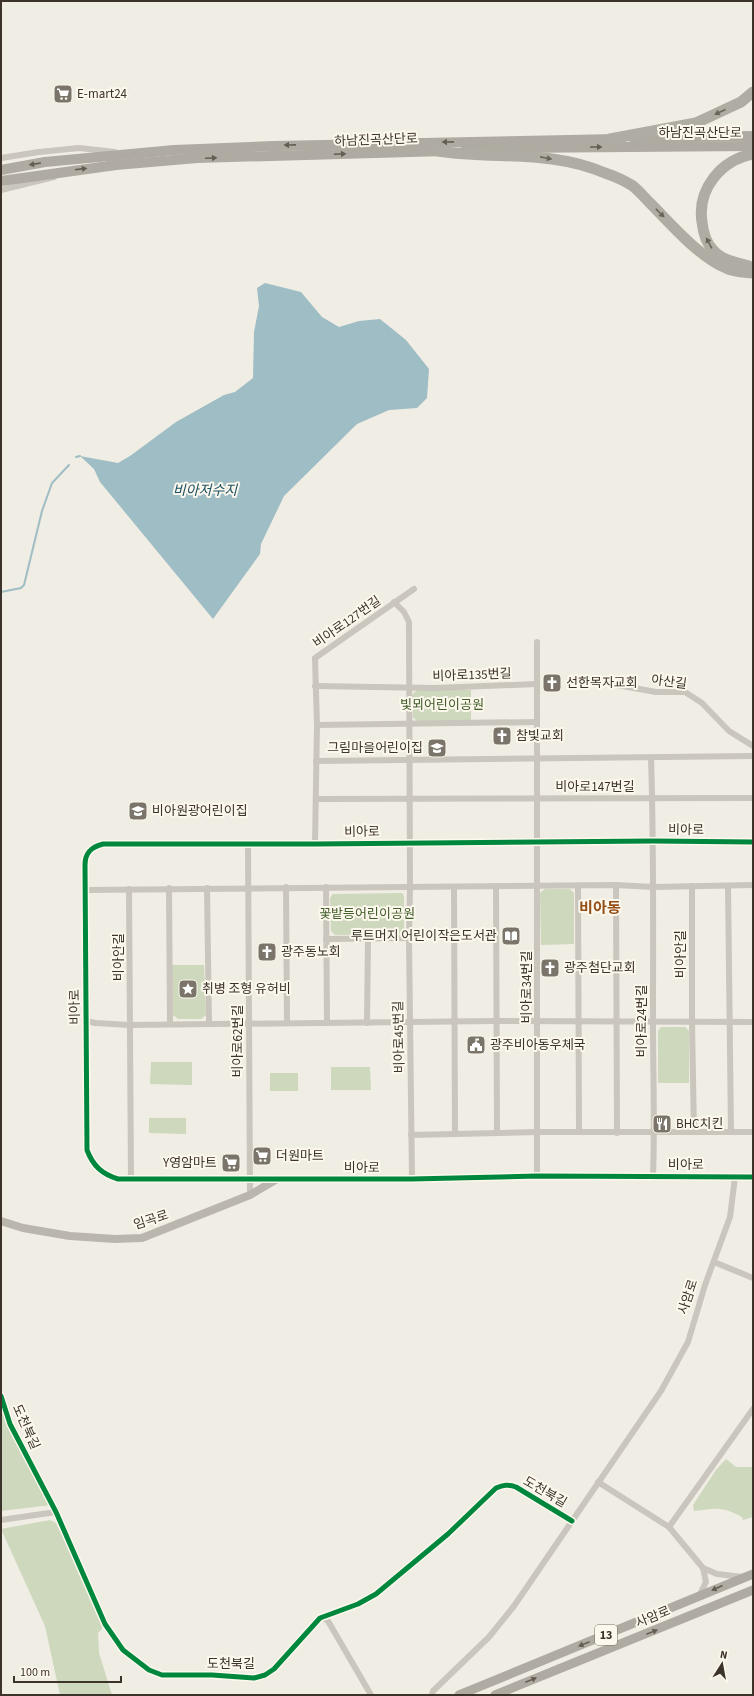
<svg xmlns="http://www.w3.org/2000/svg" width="754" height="1696" font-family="'Source Sans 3','Noto Sans KR',sans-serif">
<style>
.green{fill:#cdd8bd}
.water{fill:#9ebdc4}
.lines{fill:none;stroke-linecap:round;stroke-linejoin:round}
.stream{stroke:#9ebdc4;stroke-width:2}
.minor{stroke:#cac5bd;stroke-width:6}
.secondary{stroke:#bab5ad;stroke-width:8}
.primary{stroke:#afaaa2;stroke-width:9}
.trunk{stroke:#afaba2;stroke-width:10}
.motorway{stroke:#afaca3;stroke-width:11}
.cycleway-casing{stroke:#fcf8ed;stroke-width:8}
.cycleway{stroke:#00873e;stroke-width:5}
.oneway{fill:#6a635a}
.oneway2{fill:#645d54}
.labels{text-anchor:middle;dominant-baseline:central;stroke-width:4;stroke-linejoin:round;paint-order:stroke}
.shield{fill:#fcf8ed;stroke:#766e64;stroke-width:1}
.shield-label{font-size:12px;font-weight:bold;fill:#3c332a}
.poi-label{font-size:13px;fill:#3c332a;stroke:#fcf8ed;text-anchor:start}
.street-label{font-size:13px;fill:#3c332a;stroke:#fcf8ed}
.park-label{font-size:13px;fill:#415d2a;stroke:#fcf8ed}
.water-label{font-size:14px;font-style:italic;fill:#1a5063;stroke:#fcf8ed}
.quarter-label{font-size:15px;font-weight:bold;fill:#944f19;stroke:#fcf8ed}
</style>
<rect width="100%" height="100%" fill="#f0ede4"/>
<g class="green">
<path d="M417 690H471V721H417L413 717 412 695Z"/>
<path d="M545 889H570L574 893V944L541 945 540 893Z"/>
<path d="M402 893 404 896V930L400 934 335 935 331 931 330 898 333 894Z"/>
<path d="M172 965H204L206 1015 201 1019H178L173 1015Z"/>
<path d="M661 1027H685L689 1031V1083H658V1031Z"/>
<path d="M151 1062H192V1085L150 1084Z"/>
<path d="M331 1067H370L371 1090H331Z"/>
<rect x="270" y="1073" width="28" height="18"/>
<path d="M149 1118H186V1134L149 1133Z"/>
<path d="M1 1400 12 1435 51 1505 1 1511Z"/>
<path d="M726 1459 736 1467H753V1517L743 1520 742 1517C723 1506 715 1508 694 1511L693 1505 716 1470Z"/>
<path d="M50 1520 56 1523 82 1577 102 1625V1629L98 1633 99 1653 112 1695H60L45 1626 1 1529Z"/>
</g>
<path class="water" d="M265 283 301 292 322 317 339 327 359 321 380 319 406 340 429 369 427 398 417 408 389 410 357 424 284 496 261 544 260 554 213 619 100 482 94 469 80 456 118 463 130 456 176 422 224 395 235 392 253 378 254 332 259 306 257 288Z"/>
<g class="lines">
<g class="stream">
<path d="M76 457 80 456"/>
<path d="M1 592 21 588 24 585 42 511 52 483 69 465"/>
</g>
<g class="minor">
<path d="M1 158 39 152 79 148 115 152"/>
<path d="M1 190 54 177"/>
<path d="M394 602 404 612 409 622 410 887 409 938 412 1179"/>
<path d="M537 642V1176"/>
<path d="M611 684 656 692H685L702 703 729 731 753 746"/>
<path d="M315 686 435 688 537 684"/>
<path d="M317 725 537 722"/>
<path d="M651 758C654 846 653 934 653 1022 653 1073 655 1125 653 1176"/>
<path d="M316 761 753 756"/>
<path d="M316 799 753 798"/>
<path d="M753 842 653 841 315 844H103C91 847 85 853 85 865L87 1150C93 1166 102 1174 118 1179H412L537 1176 753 1177"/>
<path d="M248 843 250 1195"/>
<path d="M315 844 317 725 315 658 414 589"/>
<path d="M616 885 617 1133"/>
<path d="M496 886 497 1133"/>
<path d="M578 886 579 1132"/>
<path d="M692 886V1022L694 1132"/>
<path d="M728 886 731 1132"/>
<path d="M286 887 287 1023"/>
<path d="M326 887 327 1023"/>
<path d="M454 887 455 1133"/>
<path d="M169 888 170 1024"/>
<path d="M207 888 209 1024"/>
<path d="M129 889 131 1179"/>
<path d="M85 890 616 885 654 887 753 885"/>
<path d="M326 939 409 938"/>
<path d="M87 1021 95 1023 130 1025 496 1021 753 1022"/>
<path d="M367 1023 368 939"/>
<path d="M411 1135 538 1132H753"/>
<path d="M714 1262 753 1278"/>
<path d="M1 1396 10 1424 56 1512 105 1624 123 1650 149 1670 162 1675H212L254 1678 265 1675 274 1669 320 1618 358 1604 376 1594 448 1534 496 1488C503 1485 508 1484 516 1487L572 1521"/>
<path d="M598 1482 669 1527 703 1568"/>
<path d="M1 1520 56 1512"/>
<path d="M669 1527 753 1409"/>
<path d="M699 1596 706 1582 703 1568 717 1574 743 1577"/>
<path d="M324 1618 328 1621 371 1695"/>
<path d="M432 1695 433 1691 489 1637 514 1606 661 1391 688 1342 705 1285 730 1217 735 1177"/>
</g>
<path class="secondary" d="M1 1221 23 1228 70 1236 115 1239 142 1238 250 1195 277 1179"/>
<g class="primary">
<path d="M459 1695 753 1574"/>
<path d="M495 1695 753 1590"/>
</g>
<g class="trunk">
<path d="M633 138 753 136"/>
<path d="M465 150 509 148 753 146"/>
<path d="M1 170 45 162 174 150 274 146 617 139"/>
<path d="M1 181 116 165 197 158 445 151"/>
</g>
<g class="motorway">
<path d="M610 139 696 123 741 102 753 92"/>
<path d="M438 151C495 160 549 149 605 173 614 176 625 181 633 186 639 191 645 198 650 203 671 224 699 257 726 268 734 272 745 272 753 273"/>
<path d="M749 266C737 263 721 260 713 250 706 243 703 231 702 222 697 189 721 160 753 154"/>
</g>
<defs>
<g id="cycleway">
<path d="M753 842 653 841 315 844H103C91 847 85 853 85 865L87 1150C93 1166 102 1174 118 1179H412L537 1176 753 1177"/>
<path d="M1 1396 10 1424 56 1512 105 1624 123 1650 149 1670 162 1675H212L254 1678 265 1675 274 1669 320 1618 358 1604 376 1594 448 1534 496 1488C503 1485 508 1484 516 1487L572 1521"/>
</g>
</defs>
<use href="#cycleway" class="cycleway-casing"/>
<use href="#cycleway" class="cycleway"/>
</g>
<defs><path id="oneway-solid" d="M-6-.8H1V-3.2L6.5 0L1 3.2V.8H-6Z"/></defs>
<g class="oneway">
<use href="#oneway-solid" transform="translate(720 112) rotate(155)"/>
<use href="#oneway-solid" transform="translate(546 158) rotate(11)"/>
<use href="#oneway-solid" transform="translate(660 213) rotate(45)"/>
<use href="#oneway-solid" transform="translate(709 243) rotate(-118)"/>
</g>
<g class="oneway2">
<use href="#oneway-solid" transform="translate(448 142) rotate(179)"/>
<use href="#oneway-solid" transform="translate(290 145) rotate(179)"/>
<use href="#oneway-solid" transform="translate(596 147)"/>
<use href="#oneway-solid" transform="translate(340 154) rotate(-2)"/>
<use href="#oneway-solid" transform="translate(211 158) rotate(-3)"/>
<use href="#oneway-solid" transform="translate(35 164) rotate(171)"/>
<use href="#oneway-solid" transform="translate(81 169) rotate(-7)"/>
<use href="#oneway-solid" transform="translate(717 1588) rotate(156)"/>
<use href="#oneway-solid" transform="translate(652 1632) rotate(-22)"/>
<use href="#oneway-solid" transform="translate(584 1644) rotate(158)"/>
<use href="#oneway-solid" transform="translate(531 1680) rotate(-22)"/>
</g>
<defs>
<symbol id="supermarket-square" viewBox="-11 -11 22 22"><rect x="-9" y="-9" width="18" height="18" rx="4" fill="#7b746b" stroke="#fcf8ed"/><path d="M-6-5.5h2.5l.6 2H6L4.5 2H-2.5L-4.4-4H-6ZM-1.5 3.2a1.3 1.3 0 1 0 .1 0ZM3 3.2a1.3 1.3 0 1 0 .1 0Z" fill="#fff"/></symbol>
<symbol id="church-square" viewBox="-11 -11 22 22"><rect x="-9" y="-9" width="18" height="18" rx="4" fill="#7b746b" stroke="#fcf8ed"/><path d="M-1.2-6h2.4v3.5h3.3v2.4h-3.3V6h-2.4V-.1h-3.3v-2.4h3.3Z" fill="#fff"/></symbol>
<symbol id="school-square" viewBox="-11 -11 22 22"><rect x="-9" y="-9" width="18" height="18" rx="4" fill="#7b746b" stroke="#fcf8ed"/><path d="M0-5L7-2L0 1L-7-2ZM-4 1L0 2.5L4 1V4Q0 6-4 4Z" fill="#fff"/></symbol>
<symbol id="library-square" viewBox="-11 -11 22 22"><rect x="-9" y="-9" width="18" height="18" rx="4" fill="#7b746b" stroke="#fcf8ed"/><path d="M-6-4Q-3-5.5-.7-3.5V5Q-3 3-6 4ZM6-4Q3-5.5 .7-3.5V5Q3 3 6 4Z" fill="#fff"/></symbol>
<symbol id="sight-square" viewBox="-11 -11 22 22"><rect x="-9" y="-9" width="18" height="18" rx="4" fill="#7b746b" stroke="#fcf8ed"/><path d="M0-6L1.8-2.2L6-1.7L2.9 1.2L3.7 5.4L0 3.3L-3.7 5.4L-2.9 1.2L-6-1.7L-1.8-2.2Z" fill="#fff"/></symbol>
<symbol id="civic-square" viewBox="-11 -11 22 22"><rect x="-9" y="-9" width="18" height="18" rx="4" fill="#7b746b" stroke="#fcf8ed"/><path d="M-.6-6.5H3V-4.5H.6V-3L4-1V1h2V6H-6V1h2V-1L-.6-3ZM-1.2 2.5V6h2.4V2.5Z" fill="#fff"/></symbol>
<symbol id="restaurant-square" viewBox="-11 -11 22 22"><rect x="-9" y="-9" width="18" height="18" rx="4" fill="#7b746b" stroke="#fcf8ed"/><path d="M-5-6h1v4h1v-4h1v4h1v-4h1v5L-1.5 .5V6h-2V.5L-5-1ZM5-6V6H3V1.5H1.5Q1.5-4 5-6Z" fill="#fff"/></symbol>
</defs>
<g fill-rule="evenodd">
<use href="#supermarket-square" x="52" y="83" width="22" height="22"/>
<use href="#church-square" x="541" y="672" width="22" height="22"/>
<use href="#church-square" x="491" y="725" width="22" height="22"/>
<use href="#school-square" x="426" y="737" width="22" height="22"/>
<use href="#school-square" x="127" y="800" width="22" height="22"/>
<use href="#library-square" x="500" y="925" width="22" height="22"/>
<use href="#church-square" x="256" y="941" width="22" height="22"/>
<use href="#church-square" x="539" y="957" width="22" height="22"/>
<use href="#sight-square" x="177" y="978" width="22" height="22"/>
<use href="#civic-square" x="465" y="1034" width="22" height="22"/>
<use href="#restaurant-square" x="651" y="1113" width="22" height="22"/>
<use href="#supermarket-square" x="251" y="1145" width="22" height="22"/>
<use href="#supermarket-square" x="220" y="1152" width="22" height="22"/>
</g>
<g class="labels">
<rect class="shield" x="595" y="1625" width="22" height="20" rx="3"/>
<g class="shield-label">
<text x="606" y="1635">13</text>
</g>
<g class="poi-label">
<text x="77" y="94">E-mart24</text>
<text x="566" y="683">선한목자교회</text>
<text x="516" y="736">참빛교회</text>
<text x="423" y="748" text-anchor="end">그림마을어린이집</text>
<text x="152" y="811">비아원광어린이집</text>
<text x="497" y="936" text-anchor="end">루트머지 어린이작은도서관</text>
<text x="281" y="952">광주동노회</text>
<text x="564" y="968">광주첨단교회</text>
<text x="202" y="989">취병 조형 유허비</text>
<text x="490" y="1045">광주비아동우체국</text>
<text x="676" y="1124">BHC치킨</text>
<text x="276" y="1156">더원마트</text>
<text x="217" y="1163" text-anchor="end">Y영암마트</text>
</g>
<g class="street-label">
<text x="700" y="133">하남진곡산단로</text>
<text transform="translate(376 140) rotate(-2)">하남진곡산단로</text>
<text transform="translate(347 622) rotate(-35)">비아로127번길</text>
<text transform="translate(472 675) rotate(-2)">비아로135번길</text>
<text transform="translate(669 682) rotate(7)">아산길</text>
<text x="595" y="787">비아로147번길</text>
<text transform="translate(686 830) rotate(1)">비아로</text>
<text transform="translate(362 832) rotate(-1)">비아로</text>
<text transform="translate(681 954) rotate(-90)">비아안길</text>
<text transform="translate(119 957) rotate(-90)">비아안길</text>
<text transform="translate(527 987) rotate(-90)">비아로34번길</text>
<text transform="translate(75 1007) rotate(-91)">비아로</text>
<text transform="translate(642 1021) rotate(-90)">비아로24번길</text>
<text transform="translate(399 1037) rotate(-91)">비아로45번길</text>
<text transform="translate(238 1041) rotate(-90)">비아로62번길</text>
<text x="686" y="1165">비아로</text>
<text x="362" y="1168">비아로</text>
<text transform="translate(151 1220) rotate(-18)">임곡로</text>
<text transform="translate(688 1297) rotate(-72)">사암로</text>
<text transform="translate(26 1427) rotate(66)">도천북길</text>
<text transform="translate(545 1492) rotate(30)">도천북길</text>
<text transform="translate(653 1617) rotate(-22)">사암로</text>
<text x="231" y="1664">도천북길</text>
</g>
<g class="park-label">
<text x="442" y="705">빛뫼어린이공원</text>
<text x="367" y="914">꽃밭등어린이공원</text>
</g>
<g class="water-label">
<text x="205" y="491">비아저수지</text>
</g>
<g class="quarter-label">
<text x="600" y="908">비아동</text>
</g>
</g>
<rect width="754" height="1696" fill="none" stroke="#3c332a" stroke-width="4"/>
<g transform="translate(722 1664) rotate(11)" stroke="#fcf8ed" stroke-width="3" paint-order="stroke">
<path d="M0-3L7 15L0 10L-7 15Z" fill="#3c332a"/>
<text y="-6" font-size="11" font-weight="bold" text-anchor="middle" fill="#3c332a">N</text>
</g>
<path d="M14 1676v6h107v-6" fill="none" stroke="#3c332a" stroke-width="2"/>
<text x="20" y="1676" font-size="12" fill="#3c332a" stroke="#fcf8ed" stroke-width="3" paint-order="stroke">100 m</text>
</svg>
